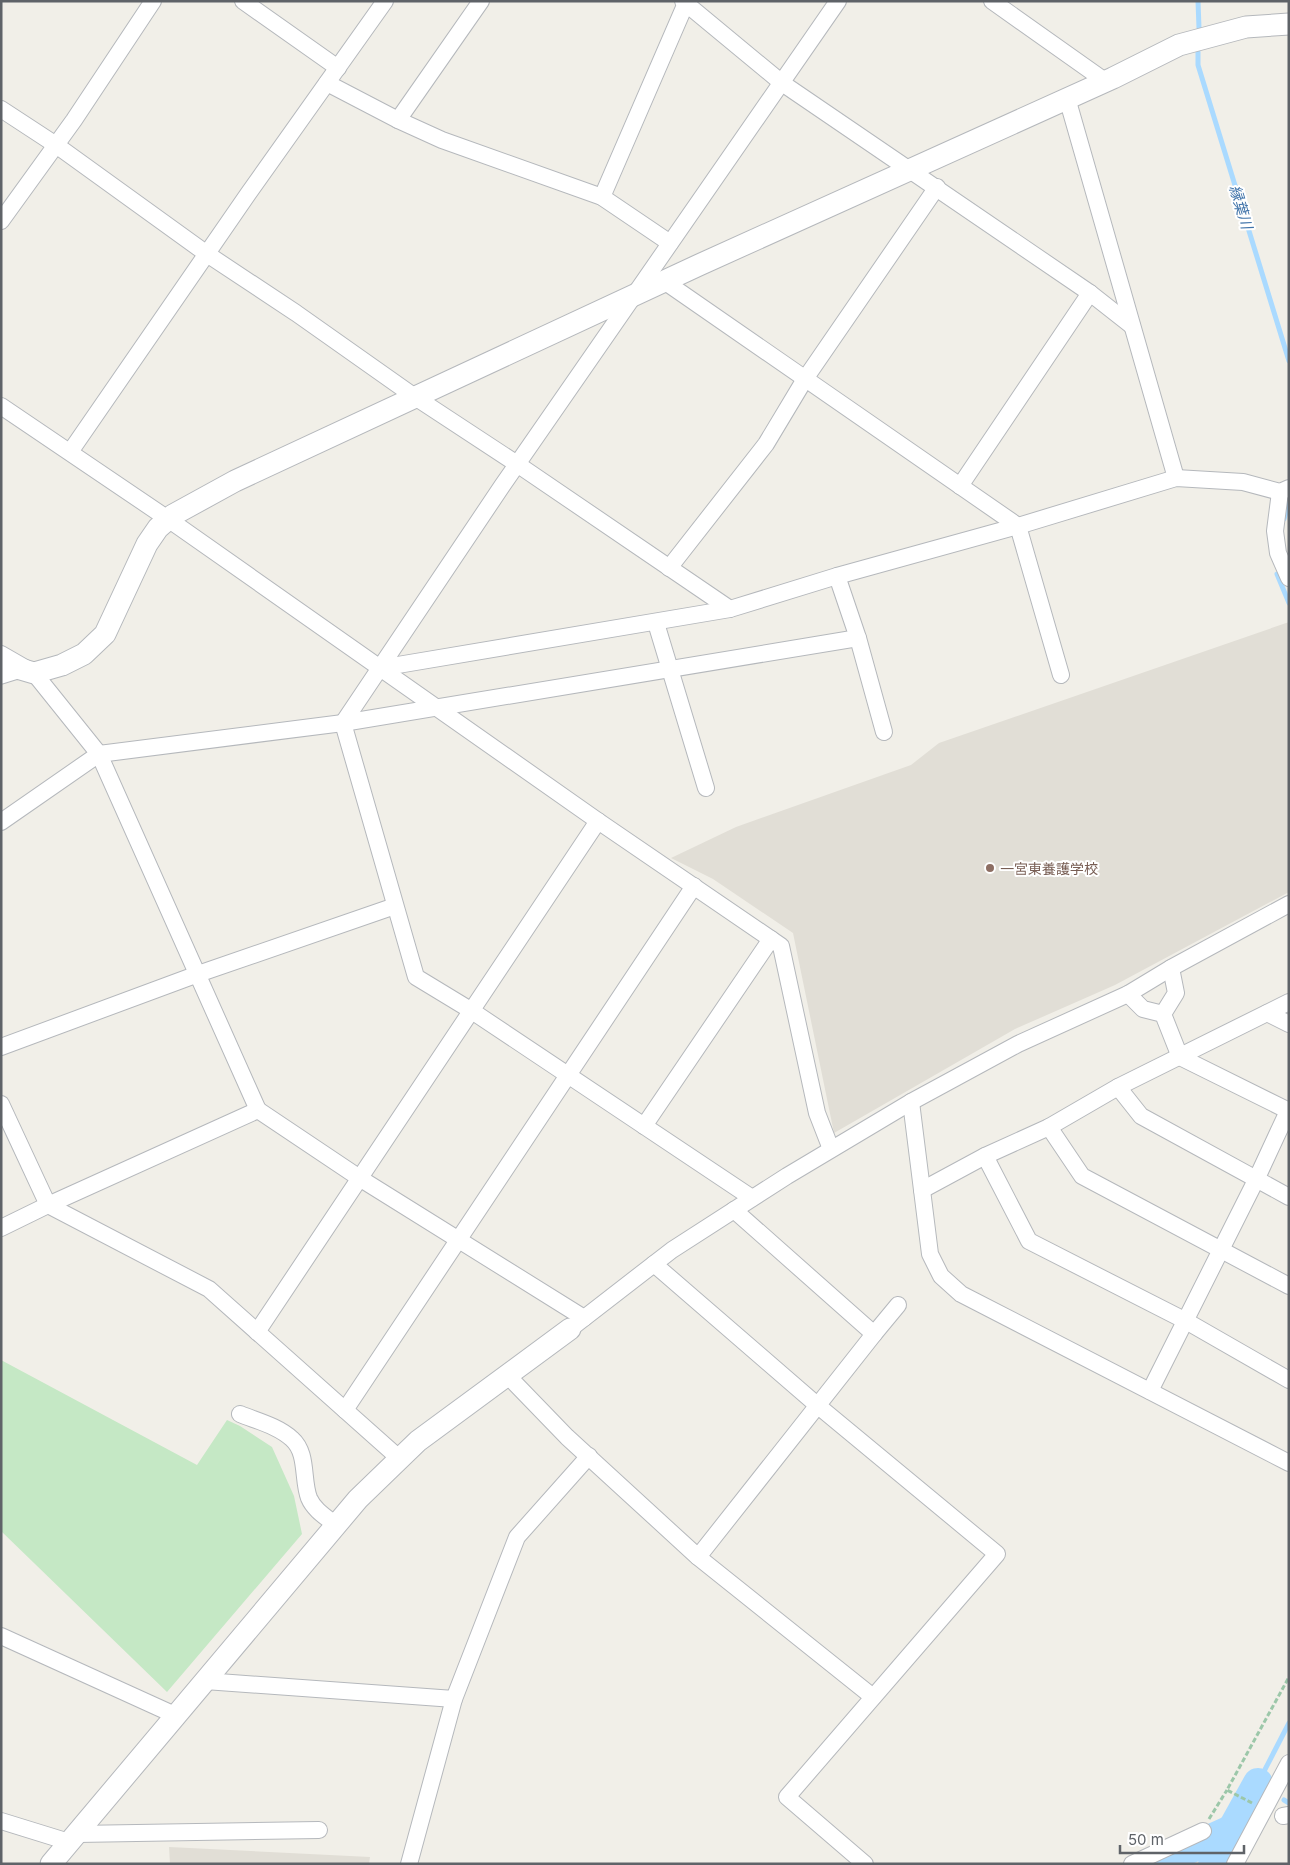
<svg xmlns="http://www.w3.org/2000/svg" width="1290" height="1865" font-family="Inter,'Noto Sans JP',sans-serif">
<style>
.education{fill:#e1ded6}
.green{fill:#c5e8c5}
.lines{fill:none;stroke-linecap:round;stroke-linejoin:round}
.stream{stroke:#aadaff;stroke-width:5}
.river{stroke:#aadaff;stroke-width:30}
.minor-casing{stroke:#b5b8bc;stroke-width:18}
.tertiary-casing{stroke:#b5b8bc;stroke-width:23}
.path{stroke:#9cc7a9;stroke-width:3;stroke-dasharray:5 2.5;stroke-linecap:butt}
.minor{stroke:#fff;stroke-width:16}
.tertiary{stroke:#fff;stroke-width:21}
.education-dot{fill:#8d6e63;stroke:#fff;stroke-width:2}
.labels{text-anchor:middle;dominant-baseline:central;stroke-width:4;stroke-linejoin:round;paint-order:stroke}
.education-label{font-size:14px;fill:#785e54;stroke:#fff;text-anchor:start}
.water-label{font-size:15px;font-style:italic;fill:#4174aa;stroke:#fff}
</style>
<rect width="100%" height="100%" fill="#f1efe8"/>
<g class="education">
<path d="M1289 622V892L1115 985 1015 1029 834 1133 793 933 713 879 671 858 736 827 911 765 939 743Z"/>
<path d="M169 1847 370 1857 369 1864H170Z"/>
</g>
<path class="green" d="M1 1360 197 1465 227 1420 240 1426 272 1447 294 1496 302 1534 167 1692 1 1531Z"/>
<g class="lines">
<g class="stream">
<path d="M1198 1 1199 28"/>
<path d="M1198 52V65L1289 361"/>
<path d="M1284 519 1289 503"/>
<path d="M1277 574 1289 603"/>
<path d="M1266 1788 1258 1783 1289 1723"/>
<path d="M1284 1800 1289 1803"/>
</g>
<g class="river">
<path d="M1156 1864 1231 1830"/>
<path d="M1213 1864 1258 1783"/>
</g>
<defs>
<g id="minor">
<path d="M243 1 338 68"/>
<path d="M683 1 782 83 1090 293 1132 326"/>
<path d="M992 1 1105 81"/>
<path d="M327 83 398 120 442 140 602 197 670 243"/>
<path d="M1067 98 1176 478"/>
<path d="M1 109 56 145 207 254 296 313 415 397 517 464 730 609"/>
<path d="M398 120 481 1"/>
<path d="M602 197 686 3"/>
<path d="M1 221 74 120 153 1"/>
<path d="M664 281 1018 526 1061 675"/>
<path d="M1 406 168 519 598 821 781 946 817 1113 831 1149"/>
<path d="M70 452 248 194 385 1"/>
<path d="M960 486 1090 293"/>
<path d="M1280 492 1275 531 1278 553 1289 578"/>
<path d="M669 568 766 444 805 379 937 187"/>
<path d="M837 576 858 638 884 732"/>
<path d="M656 623 706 788"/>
<path d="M1 654 34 673 99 754 258 1110"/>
<path d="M380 668 730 609 837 576 1018 526 1176 478 1243 482 1280 492 1289 488"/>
<path d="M1 822 99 754 343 723 858 638"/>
<path d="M1128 994 1143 1009 1163 1014 1180 1057 1289 1111"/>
<path d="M1267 1013 1289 1024"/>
<path d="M1163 1014 1176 993 1171 968"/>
<path d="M1 1047 198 974 395 906"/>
<path d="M1118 1087 1141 1116 1289 1197"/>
<path d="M911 1102 930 1254 941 1276 961 1294 1289 1463"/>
<path d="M1 1104 48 1205 209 1289 400 1459"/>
<path d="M644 1126 771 939"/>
<path d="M1049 1127 1082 1176 1289 1286"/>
<path d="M985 1156 1029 1241 1186 1321 1289 1380"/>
<path d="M922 1190 985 1156 1049 1127 1118 1087 1289 1002"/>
<path d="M752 1198 472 1011 416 977 343 723 502 486 838 1"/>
<path d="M1 1228 48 1205 258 1110 361 1179 584 1318"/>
<path d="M654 1264 817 1405 997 1554 787 1797 865 1864"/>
<path d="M570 1329 672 1250 787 1176 911 1102 1018 1044 1128 994 1171 968 1289 904"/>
<path d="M257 1332 598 821"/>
<path d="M874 1334 898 1305"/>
<path d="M507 1375 567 1437 698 1557 873 1697"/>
<path d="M1150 1391 1256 1180 1288 1111"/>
<path d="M345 1410 694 886"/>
<path d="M240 1414C257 1421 278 1426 292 1439 308 1453 302 1480 309 1498 314 1510 326 1517 336 1525"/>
<path d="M698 1557 874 1334 734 1210"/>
<path d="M1 1636 177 1716"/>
<path d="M205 1681 454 1699"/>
<path d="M1283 1816 1289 1815"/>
<path d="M1 1821 69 1842"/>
<path d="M77 1834 319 1830"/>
<path d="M409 1864 454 1699 517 1537 589 1456"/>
<path d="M1132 1864 1203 1831"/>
<path d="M1235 1864 1289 1763"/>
</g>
<g id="tertiary">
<path d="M1 673 17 668 34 673 62 665 84 654 105 634 147 544 158 528 173 515 235 481 699 265 1113 78 1179 45 1246 27 1289 24"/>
<path d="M51 1864 358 1499 418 1441 570 1329"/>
</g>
</defs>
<use href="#minor" class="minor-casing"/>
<use href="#tertiary" class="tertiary-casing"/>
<g class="path">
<path d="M1252 1803 1227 1790 1289 1677"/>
<path d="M1209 1819 1227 1790"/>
</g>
<use href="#minor" class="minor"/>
<use href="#tertiary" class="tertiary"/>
</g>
<circle class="education-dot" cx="990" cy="868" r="5"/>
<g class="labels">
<g class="education-label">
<text x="1000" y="868">一宮東養護学校</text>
</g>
<g class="water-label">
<text transform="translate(1241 207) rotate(73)">縁葉川</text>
</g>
</g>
<rect width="1290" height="1865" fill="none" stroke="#5f6368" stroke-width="5"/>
<path d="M1120 1845v8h124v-8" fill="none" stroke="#5f6368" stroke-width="2.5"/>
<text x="1128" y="1845" font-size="15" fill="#5f6368" stroke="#ffffff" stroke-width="4" paint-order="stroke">50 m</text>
</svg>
